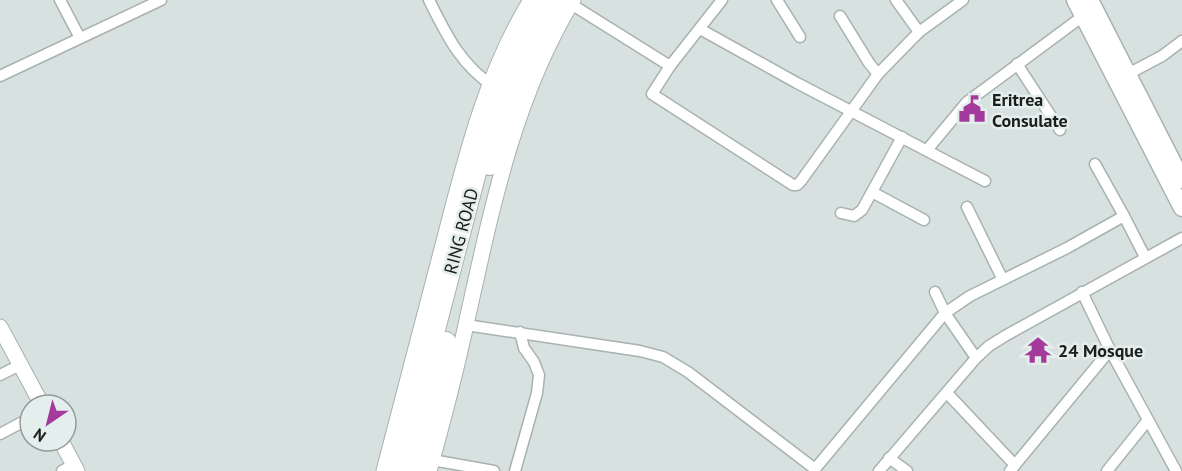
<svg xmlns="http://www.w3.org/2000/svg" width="1182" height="471" font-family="'PT Sans',sans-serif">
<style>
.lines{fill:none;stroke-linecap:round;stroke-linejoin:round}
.street-casing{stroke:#a8b2b0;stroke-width:13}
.secondary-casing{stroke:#a8b2b0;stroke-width:17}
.primary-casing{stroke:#a8b2b0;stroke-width:19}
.highway-casing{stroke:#a8b2b0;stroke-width:22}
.street{stroke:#fff;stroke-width:10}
.secondary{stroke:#fff;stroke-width:15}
.primary{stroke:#fff;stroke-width:16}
.highway{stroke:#fff;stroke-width:20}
.labels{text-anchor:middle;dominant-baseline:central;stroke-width:5;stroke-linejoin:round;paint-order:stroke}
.poi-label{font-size:18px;font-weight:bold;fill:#1a1e1d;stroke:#e4eeed;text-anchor:start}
.street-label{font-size:18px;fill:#1a1e1d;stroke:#e4eeed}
</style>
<rect width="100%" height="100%" fill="#d7e1df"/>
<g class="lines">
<defs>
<g id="street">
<path d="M60 0 80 38"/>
<path d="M429 0C447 36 460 64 494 87"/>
<path d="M722 0 670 66 652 94 793 185H797L801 181 878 74 919 32 963 0"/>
<path d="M777 0 800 37"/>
<path d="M896 0 919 32"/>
<path d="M571 4 670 66"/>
<path d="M840 16 869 63 878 74"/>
<path d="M700 29 797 83 985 181"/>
<path d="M1017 64 1060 130"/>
<path d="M1128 74 1162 56 1182 41"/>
<path d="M0 76 161 0"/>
<path d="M927 150 967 102 1083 16"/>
<path d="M1095 164 1124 216"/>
<path d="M872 192 924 220"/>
<path d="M967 207 1002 278"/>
<path d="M841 213 854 216 862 210 902 137"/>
<path d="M935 292 945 313 976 358"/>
<path d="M1082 292 1110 350 1176 471"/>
<path d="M466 325 640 351 663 357 688 372 815 469 945 313 970 296 1067 248 1124 216 1145 257"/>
<path d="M0 375 20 365"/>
<path d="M947 393 1015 465"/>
<path d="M0 434 30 418"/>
<path d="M889 458 907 471"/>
<path d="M432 460 494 471"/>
<path d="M62 471 73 465"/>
<path d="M515 471 537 393 539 375 534 362 524 348 520 332"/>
<path d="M879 471 976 358 989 346 1005 336 1182 238"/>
<path d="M1010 471 1110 350"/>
<path d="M1107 471 1148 420"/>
</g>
<g id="secondary">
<path d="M0 327 42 405"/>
<path d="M61 441 77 471"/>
<path d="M384 471C404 396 423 320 443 245 465 160 485 75 531 0"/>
<path d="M429 471C443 421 456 371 467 320 492 208 513 100 573 0"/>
</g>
<g id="primary">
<path d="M1075 0 1182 208"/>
<path d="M1090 0 1182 180"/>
</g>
<g id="highway">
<path d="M490 165C508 108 528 52 559 0"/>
<path d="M398 471 479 161 490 114 499 91 525 35 545 0"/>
<path d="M415 471 446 342"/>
</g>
</defs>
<use href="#street" class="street-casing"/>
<use href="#secondary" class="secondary-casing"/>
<use href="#primary" class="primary-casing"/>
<use href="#highway" class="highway-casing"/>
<use href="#street" class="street"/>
<use href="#secondary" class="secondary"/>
<use href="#primary" class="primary"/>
<use href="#highway" class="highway"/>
</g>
<defs>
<symbol id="civic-bare" viewBox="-9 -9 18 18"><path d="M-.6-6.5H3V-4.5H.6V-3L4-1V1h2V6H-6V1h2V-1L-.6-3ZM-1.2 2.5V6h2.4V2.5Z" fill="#a43a9c" stroke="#e4eeed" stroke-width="2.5" paint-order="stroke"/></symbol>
<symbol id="temple-bare" viewBox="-9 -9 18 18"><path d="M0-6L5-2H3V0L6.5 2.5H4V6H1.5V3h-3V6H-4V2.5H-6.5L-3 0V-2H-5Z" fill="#a43a9c" stroke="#e4eeed" stroke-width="2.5" paint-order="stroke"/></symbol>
</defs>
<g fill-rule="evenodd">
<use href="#civic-bare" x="953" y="90" width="38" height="38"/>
<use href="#temple-bare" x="1019" y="331" width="38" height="38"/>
</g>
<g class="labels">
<g class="poi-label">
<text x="992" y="99">Eritrea<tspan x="992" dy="21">Consulate</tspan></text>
<text x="1058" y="350">24 Mosque</text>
</g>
<g class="street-label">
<text transform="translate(461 231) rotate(-75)">RING ROAD</text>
</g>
</g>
<g transform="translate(48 423) rotate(215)"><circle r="28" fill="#e4eeed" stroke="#939b9a" stroke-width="1.5"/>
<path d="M0-4.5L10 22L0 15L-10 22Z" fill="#a43a9c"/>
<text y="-9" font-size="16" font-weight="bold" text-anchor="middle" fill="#1a1e1d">N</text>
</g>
</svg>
